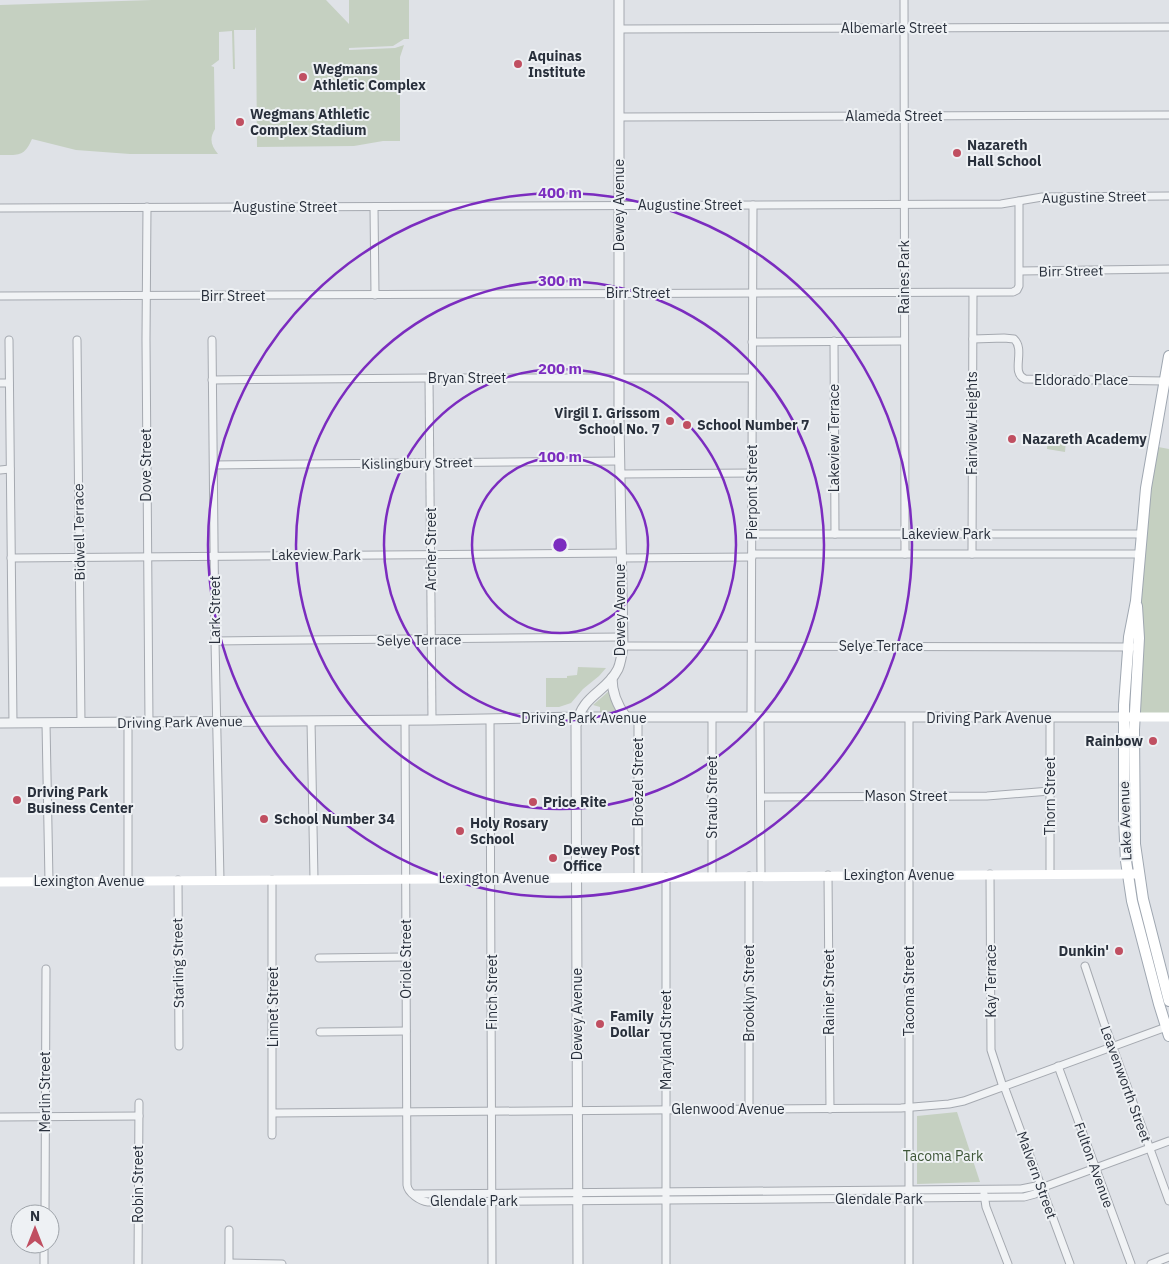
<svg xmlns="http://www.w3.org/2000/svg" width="1169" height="1264" font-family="'IBM Plex Sans',sans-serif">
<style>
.green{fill:#c5d0c1}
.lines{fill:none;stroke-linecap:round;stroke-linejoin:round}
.minor-casing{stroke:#a5a9b0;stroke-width:9}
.tertiary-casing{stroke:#a5a9b0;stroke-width:11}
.primary-casing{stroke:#9fa7b1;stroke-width:12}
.minor{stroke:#f1f3f5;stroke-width:7}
.tertiary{stroke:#f1f3f5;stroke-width:9}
.secondary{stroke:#fff;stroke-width:9}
.primary{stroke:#fff;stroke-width:10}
.ring{fill:none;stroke:#7b2cbf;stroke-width:2.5}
.poi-dot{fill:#c04f61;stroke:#eef1f4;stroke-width:2}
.labels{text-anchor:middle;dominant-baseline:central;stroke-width:4;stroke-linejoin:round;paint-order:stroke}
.street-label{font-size:14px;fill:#29303c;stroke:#eef1f4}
.poi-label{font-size:14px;font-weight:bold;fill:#29303c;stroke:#eef1f4;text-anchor:start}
.park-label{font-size:14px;fill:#3e5638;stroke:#eef1f4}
.centre{fill:#7b2cbf;stroke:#eef1f4;stroke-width:2.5}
.ring-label{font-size:15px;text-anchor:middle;font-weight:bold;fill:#7b2cbf;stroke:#eef1f4;stroke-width:4;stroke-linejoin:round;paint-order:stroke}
</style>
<rect width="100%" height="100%" fill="#dfe2e7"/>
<g class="green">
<path d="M152 0H326L349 24V0H409V39H404L393 46 349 48V50L395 48 404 45 400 57V141H383L354 146 257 147 256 27 255 30H234L235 69H233L232 31 219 32V60L211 66 214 67 215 129C209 139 211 145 218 154H130L76 150 32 139C24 157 19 155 0 155V5Z"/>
<path d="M1048 437 1066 440 1065 452 1047 449Z"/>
<path d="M1153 446 1169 449V717H1134L1138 611Z"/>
<path d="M578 667 606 668 599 676 583 689 571 703 559 707H546V678H567V676L577 675Z"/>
<path d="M609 691 617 711 600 712V707L593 705Z"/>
<path d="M957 1112 980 1182 917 1184V1116Z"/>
</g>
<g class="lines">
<defs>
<g id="minor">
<path d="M904 0 905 554"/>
<path d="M619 29 1169 27"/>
<path d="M619 117 1169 115"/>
<path d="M147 207 146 340 149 723"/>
<path d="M374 207 375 295"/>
<path d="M0 208 1001 204 1042 197 1169 196"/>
<path d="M1020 271 1169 269"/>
<path d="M0 296 1013 292 1017 290 1019 286V201"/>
<path d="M973 339 1004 338 1014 339C1026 350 1010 373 1025 379L1165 381"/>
<path d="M9 340 13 723"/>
<path d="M77 340 81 723"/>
<path d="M212 340 215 641 220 880"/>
<path d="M834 341 835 534"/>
<path d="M752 342 904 341"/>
<path d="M429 378 432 720"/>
<path d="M212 380 429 378H752"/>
<path d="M0 383H9"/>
<path d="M214 465 620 461"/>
<path d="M0 470 10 469"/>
<path d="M620 474 752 473"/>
<path d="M752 534H1141"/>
<path d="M752 554H1140"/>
<path d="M972 554 973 293"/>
<path d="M11 558 621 553"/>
<path d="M621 558 752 557"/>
<path d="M215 641 622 637"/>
<path d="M623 646 1138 647"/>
<path d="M712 718V876"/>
<path d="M751 718 753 205"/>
<path d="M760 718 761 876"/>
<path d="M909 718V1264"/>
<path d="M490 719 492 1264"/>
<path d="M405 720 407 1185C408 1193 420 1201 428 1202L1024 1197 1035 1194 1041 1188 1169 1141"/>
<path d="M311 721 314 879"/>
<path d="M46 723 49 881"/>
<path d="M128 723V881"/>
<path d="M761 797 987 796 1050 791"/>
<path d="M990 874 991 1050 1003 1087"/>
<path d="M1050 874V718"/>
<path d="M828 875 830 1109"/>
<path d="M749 876V1109"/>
<path d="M638 877V717"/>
<path d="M666 877V1264"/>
<path d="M178 880 179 1046"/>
<path d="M272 880V1135"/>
<path d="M319 958 406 957"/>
<path d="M1085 966 1104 1023 1169 1201"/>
<path d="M320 1032 406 1031"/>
<path d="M1058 1066 1131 1264"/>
<path d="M1004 1086 1070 1264"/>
<path d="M273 1113 901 1108 949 1104 964 1101 1169 1026"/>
<path d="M0 1117 139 1116"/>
<path d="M414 1194 1021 1189 1036 1186 1041 1188"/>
<path d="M984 1194 986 1207 1008 1264"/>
<path d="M45 1214 46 969"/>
<path d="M229 1230V1264"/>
<path d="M229 1263 282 1264"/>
<path d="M44 1264V1244"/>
<path d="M138 1264 139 1103"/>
<path d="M1151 1264 1169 1257"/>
</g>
<g id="tertiary">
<path d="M612 678C612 693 617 705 626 717"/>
<path d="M0 723 432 720 578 717H1124"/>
<path d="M578 1264 576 726C582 694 606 693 618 669 621 662 622 654 623 646L619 422V0"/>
</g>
<g id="primary">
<path d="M1169 356 1146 488 1136 601 1129 637 1124 705V819L1126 861 1132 901 1159 1004 1169 1036"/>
<path d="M1137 606 1139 638 1134 730 1135 844 1143 899 1169 1001"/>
</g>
</defs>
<use href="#minor" class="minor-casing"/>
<use href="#tertiary" class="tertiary-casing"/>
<use href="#primary" class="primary-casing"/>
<use href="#minor" class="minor"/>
<use href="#tertiary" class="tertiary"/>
<g class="secondary">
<path d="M1129 717H1169"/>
<path d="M0 882 1135 874"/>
</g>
<use href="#primary" class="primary"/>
</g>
<g class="ring">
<circle cx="560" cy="545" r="88"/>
<circle cx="560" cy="545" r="176"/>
<circle cx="560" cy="545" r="264"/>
<circle cx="560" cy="545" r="352"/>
</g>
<g class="poi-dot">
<circle cx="518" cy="64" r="5"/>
<circle cx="303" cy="77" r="5"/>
<circle cx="240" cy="122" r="5"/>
<circle cx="957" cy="153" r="5"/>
<circle cx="670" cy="421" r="5"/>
<circle cx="687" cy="425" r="5"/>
<circle cx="1012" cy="439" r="5"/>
<circle cx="1153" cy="741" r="5"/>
<circle cx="17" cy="800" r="5"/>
<circle cx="533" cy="802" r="5"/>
<circle cx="264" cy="819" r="5"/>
<circle cx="460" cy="831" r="5"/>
<circle cx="553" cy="858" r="5"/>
<circle cx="1119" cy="951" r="5"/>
<circle cx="600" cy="1024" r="5"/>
</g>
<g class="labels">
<g class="street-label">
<text x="894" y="28">Albemarle Street</text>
<text x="894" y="116">Alameda Street</text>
<text transform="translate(1094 197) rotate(-1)">Augustine Street</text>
<text transform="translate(619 205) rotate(-90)">Dewey Avenue</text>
<text x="690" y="205">Augustine Street</text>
<text x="285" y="207">Augustine Street</text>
<text transform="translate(1071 271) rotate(-1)">Birr Street</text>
<text transform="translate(904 277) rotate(-90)">Raines Park</text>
<text x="638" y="293">Birr Street</text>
<text x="233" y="296">Birr Street</text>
<text x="467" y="378">Bryan Street</text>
<text x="1081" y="380">Eldorado Place</text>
<text transform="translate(972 423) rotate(-90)">Fairview Heights</text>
<text transform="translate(834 438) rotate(-90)">Lakeview Terrace</text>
<text transform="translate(417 463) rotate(-1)">Kislingbury Street</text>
<text transform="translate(146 465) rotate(-90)">Dove Street</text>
<text transform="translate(752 492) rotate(-90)">Pierpont Street</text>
<text transform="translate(79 532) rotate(-91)">Bidwell Terrace</text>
<text x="946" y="534">Lakeview Park</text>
<text transform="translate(431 549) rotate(-90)">Archer Street</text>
<text x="316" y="555">Lakeview Park</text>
<text transform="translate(215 610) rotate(-90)">Lark Street</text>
<text transform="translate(620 610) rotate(-90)">Dewey Avenue</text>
<text transform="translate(419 640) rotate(-1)">Selye Terrace</text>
<text x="881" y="646">Selye Terrace</text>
<text x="584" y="718">Driving Park Avenue</text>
<text x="989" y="718">Driving Park Avenue</text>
<text transform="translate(180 722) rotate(-1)">Driving Park Avenue</text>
<text transform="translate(638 782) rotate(-90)">Broezel Street</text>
<text x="906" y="796">Mason Street</text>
<text transform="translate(1050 796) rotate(-90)">Thorn Street</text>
<text transform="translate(712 797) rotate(-90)">Straub Street</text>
<text transform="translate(1125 821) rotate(-92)">Lake Avenue</text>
<text x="899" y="875">Lexington Avenue</text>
<text x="494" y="878">Lexington Avenue</text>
<text x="89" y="881">Lexington Avenue</text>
<text transform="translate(406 959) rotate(-90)">Oriole Street</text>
<text transform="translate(178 963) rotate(-91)">Starling Street</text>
<text transform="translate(991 981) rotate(-90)">Kay Terrace</text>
<text transform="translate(909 991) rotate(-90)">Tacoma Street</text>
<text transform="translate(492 992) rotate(-90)">Finch Street</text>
<text transform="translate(829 992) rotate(-90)">Rainier Street</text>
<text transform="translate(749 993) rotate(-90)">Brooklyn Street</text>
<text transform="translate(273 1007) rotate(-90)">Linnet Street</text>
<text transform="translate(577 1014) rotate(-90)">Dewey Avenue</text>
<text transform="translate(666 1040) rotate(-90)">Maryland Street</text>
<text transform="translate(1126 1084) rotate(70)">Leavenworth Street</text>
<text transform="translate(45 1092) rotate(-90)">Merlin Street</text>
<text x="728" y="1109">Glenwood Avenue</text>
<text transform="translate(1094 1165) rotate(70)">Fulton Avenue</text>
<text transform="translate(1037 1175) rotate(70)">Malvern Street</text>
<text transform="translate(138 1184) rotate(-90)">Robin Street</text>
<text x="879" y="1199">Glendale Park</text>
<text x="474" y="1201">Glendale Park</text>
</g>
<g class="poi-label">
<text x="528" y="56">Aquinas<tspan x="528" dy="16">Institute</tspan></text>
<text x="313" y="69">Wegmans<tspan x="313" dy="16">Athletic Complex</tspan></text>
<text x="250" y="114">Wegmans Athletic<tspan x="250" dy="16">Complex Stadium</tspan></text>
<text x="967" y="145">Nazareth<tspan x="967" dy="16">Hall School</tspan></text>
<text x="660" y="413" text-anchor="end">Virgil I. Grissom<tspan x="660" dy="16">School No. 7</tspan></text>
<text x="697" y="425">School Number 7</text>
<text x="1022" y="439">Nazareth Academy</text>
<text x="1143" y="741" text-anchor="end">Rainbow</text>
<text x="27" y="792">Driving Park<tspan x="27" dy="16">Business Center</tspan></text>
<text x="543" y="802">Price Rite</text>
<text x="274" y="819">School Number 34</text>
<text x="470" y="823">Holy Rosary<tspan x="470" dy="16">School</tspan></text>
<text x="563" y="850">Dewey Post<tspan x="563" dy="16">Office</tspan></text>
<text x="1109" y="951" text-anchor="end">Dunkin'</text>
<text x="610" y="1016">Family<tspan x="610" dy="16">Dollar</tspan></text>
</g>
<g class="park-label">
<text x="943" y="1156">Tacoma Park</text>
</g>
</g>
<circle cx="560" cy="545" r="8" class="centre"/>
<g class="ring-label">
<text x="560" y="198">400 m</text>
<text x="560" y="286">300 m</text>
<text x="560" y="374">200 m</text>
<text x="560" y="462">100 m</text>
</g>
<g transform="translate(35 1229)"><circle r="24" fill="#eef1f4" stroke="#9fa4aa"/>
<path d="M0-4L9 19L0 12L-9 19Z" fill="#c04f61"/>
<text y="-8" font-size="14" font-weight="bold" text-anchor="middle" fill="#29303c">N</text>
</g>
</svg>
